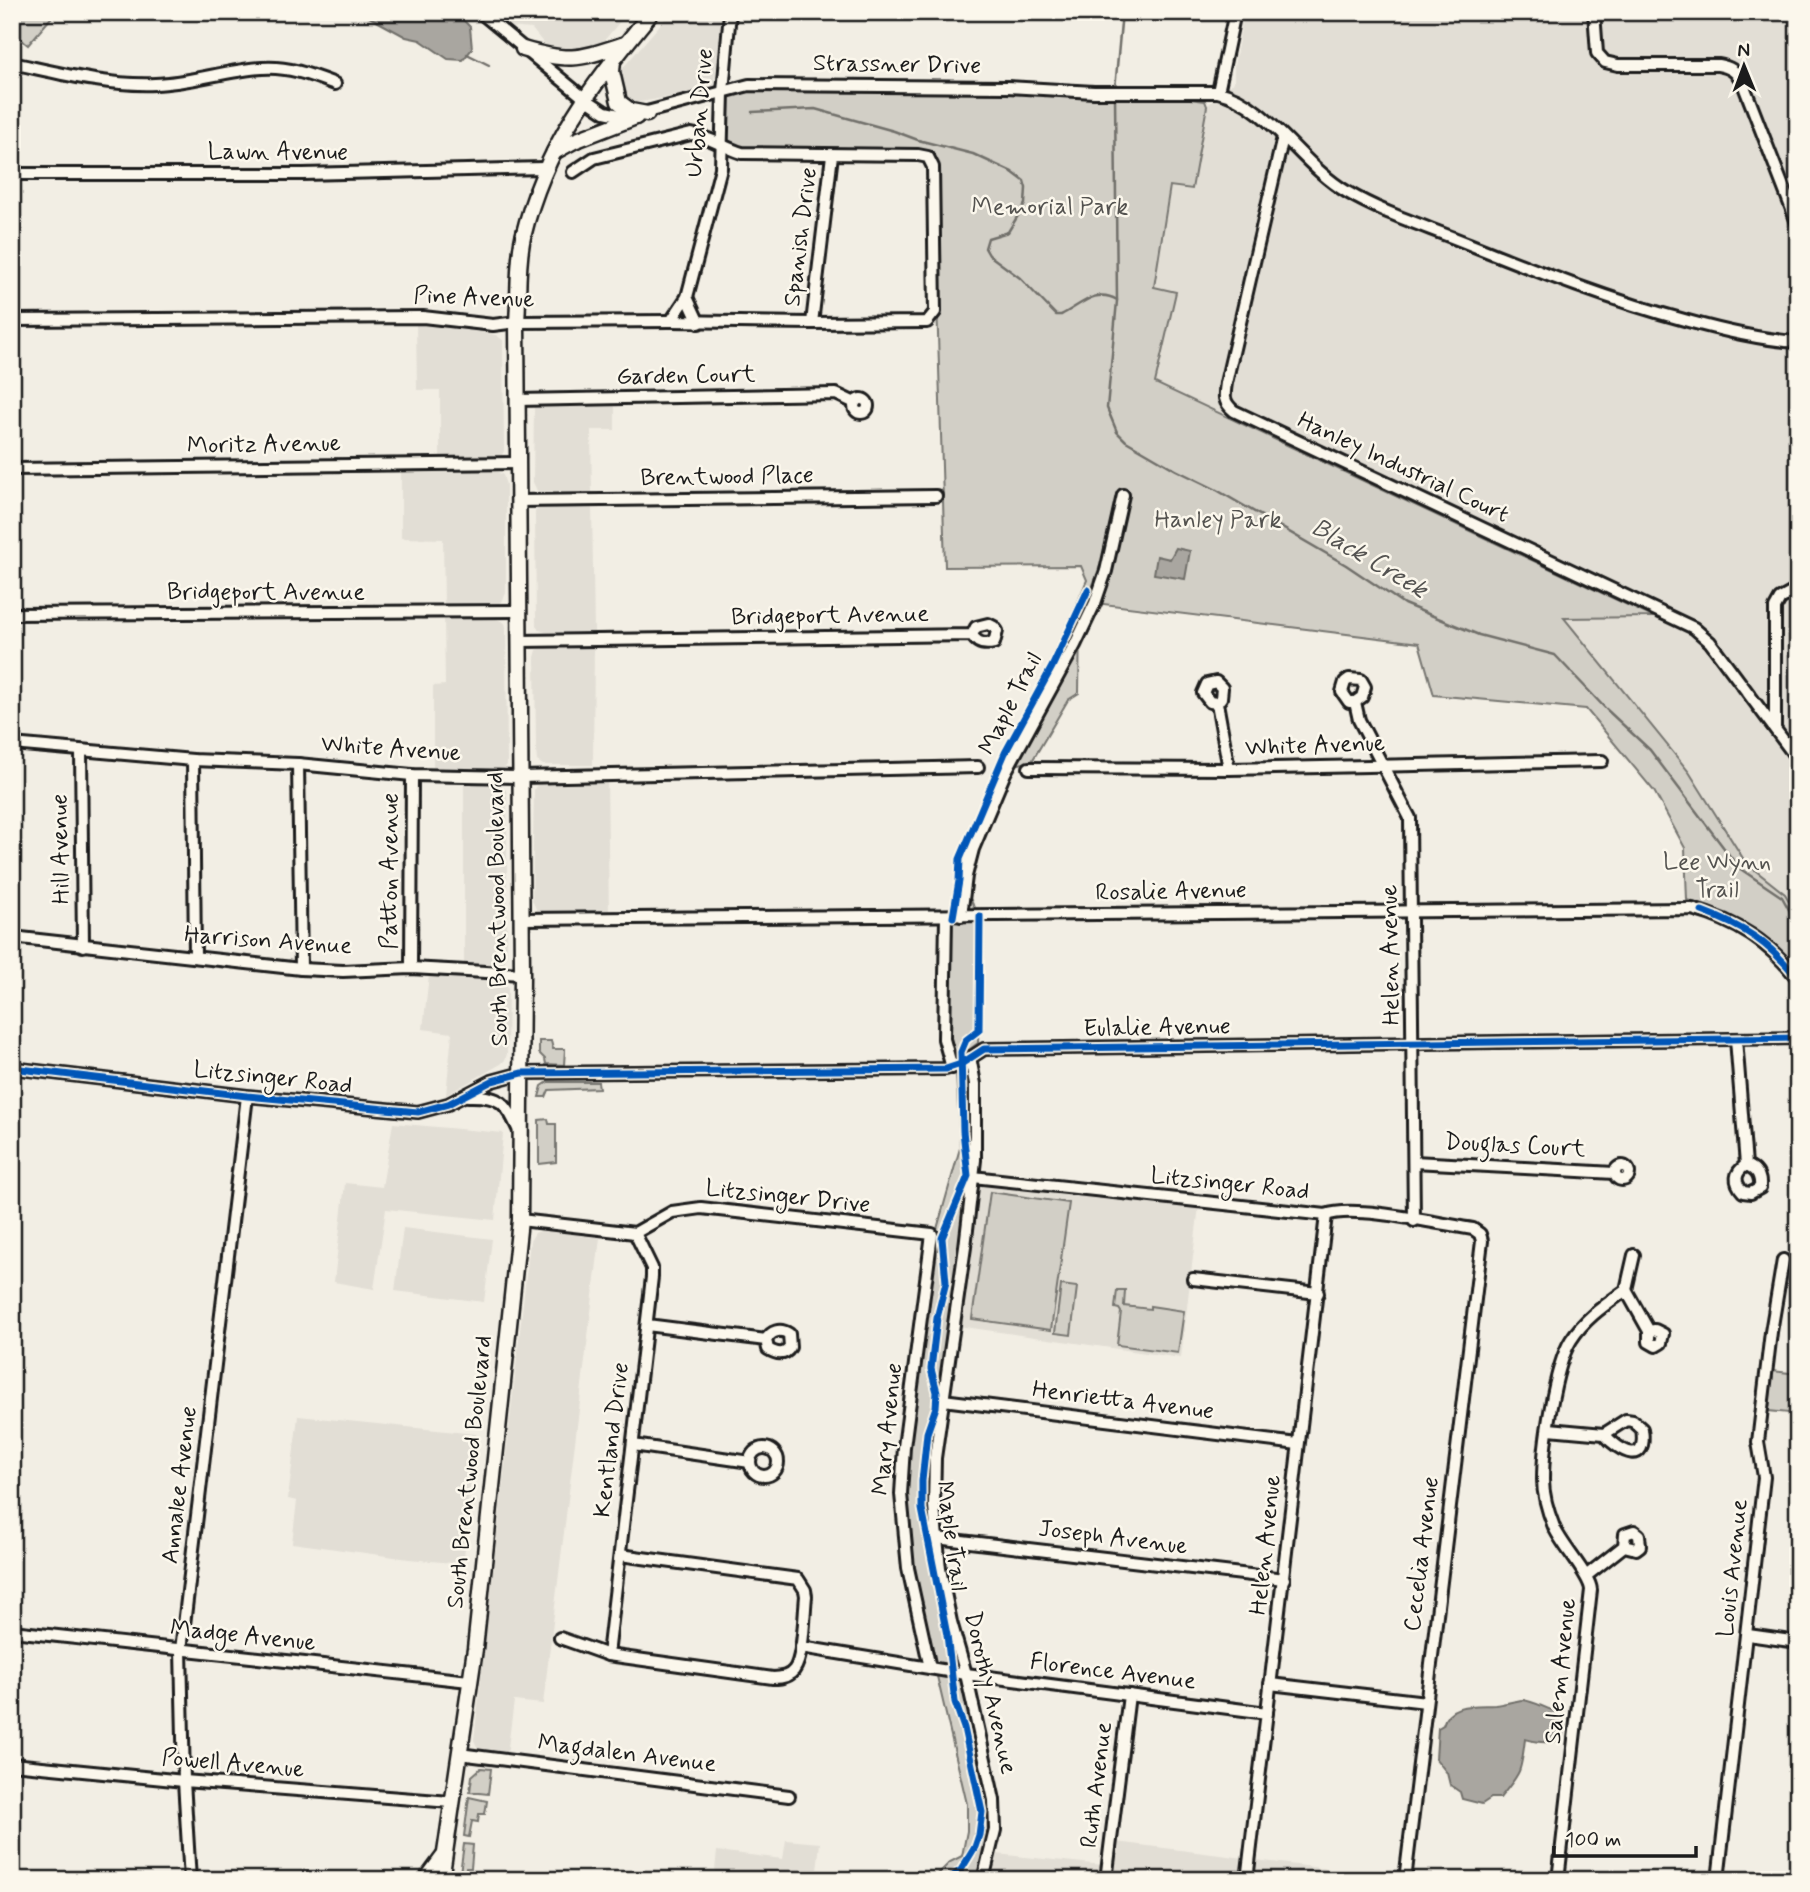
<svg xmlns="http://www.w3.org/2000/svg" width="1810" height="1892" font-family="Mynerve,sans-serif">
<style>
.built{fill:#e2ded5}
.green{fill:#d2cfc6;stroke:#777671;stroke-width:2}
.water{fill:#a9a6a0;stroke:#716f6b;stroke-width:2}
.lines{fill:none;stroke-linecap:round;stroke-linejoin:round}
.stream{stroke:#716f6b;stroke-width:2.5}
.minor-casing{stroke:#1c1c1c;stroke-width:16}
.major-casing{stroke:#1c1c1c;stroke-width:19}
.minor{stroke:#fbf7ec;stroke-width:10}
.major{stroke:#fbf7ec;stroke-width:14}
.cycleway-casing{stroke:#fbf7ec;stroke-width:11}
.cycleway{stroke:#0057b8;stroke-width:7}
.labels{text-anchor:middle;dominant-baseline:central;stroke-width:5;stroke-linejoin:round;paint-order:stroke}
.street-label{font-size:24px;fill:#1c1c1c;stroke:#fbf7ec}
.park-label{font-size:24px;fill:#53524f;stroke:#fbf7ec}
.water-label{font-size:26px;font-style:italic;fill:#545351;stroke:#fbf7ec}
</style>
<rect width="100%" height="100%" fill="#f2eee4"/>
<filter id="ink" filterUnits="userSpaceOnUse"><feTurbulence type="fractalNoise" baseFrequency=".0143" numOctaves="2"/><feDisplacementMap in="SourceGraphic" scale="14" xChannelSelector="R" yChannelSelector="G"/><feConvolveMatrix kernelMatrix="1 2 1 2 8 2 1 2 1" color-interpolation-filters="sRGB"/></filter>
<g filter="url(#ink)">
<g class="built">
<path d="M509 12H628L602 43 593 50 555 51 544 44 532 29 508 27Z"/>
<path d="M671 12H721L720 44 714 85 703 91 635 103 619 91 621 70Z"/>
<path d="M1244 12H1798V916L1785 894 1746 863 1564 618 1651 616 1155 383 1176 292 1154 288 1171 185 1192 189 1207 106 1234 82V66Z"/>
<path d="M416 322 446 324 496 335 503 340 504 451 501 457 440 459V390H417Z"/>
<path d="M615 402V430H591L592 494H542L537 491 533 482 534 407 537 404Z"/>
<path d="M401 469H493L503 475 506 485V593L502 602 495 606H444L443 539 401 538Z"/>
<path d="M542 505H592L594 632H546L539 630 536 625 535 512 538 507Z"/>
<path d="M444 616 495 618 505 623 506 627 507 765 502 771 433 767V686L445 685Z"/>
<path d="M594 644 593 765H543L537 761 536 750 535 657 537 650 546 645Z"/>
<path d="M607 778 609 914 544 913 537 911 532 900 534 790 536 786 546 780Z"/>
<path d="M464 783 497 785 506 790 507 795V953L504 964 498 966 464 963Z"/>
<path d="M429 975 498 977 504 979 508 988 507 1054 505 1060 501 1064 446 1095 452 1033 423 1029Z"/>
<path d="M393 1123 503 1133 495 1220 386 1209 374 1289 334 1282 345 1183 382 1187Z"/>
<path d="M980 1182 1199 1206 1181 1358 958 1326 976 1188Z"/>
<path d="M403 1228 492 1239 484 1302 395 1291Z"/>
<path d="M544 1230 600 1238 543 1704 514 1701 507 1755 483 1751 478 1749 474 1740 530 1241 535 1233Z"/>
<path d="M298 1416 476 1434 466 1521 464 1564 409 1559 292 1543 297 1501 288 1499Z"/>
<path d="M786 1840 820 1843 816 1880H714L717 1851 783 1859Z"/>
<path d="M1116 1842 1244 1858 1241 1880H1111Z"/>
<path d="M996 1854 1103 1865 1101 1880H989Z"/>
<path d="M1256 1860 1329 1869 1327 1880H1254Z"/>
</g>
<g class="green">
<path d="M21 12H56L28 45 12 32V23Z"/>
<path d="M749 85 1137 92 1205 101 1207 106 1192 189 1170 186 1154 287 1176 292 1155 383 1653 617 1564 618 1689 772 1746 863 1785 894 1798 916V973C1763 932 1738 916 1687 900L1685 848 1654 791 1586 709 1434 695 1419 643 1095 603 1106 565 1100 566 1080 621 1079 693 1068 700 1032 761 1010 766C994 808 970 851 968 896 986 915 979 1014 978 1043L966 1052 971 1093 968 1176 930 1464V1520L940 1589 990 1805 988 1843 985 1856 975 1880H932L950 1862 962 1856 967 1831V1804L913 1574 906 1505V1468L937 1229 960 1148 955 1054 950 1048 948 1041 950 910 956 882 957 857 997 767 1057 650 1087 580 1081 566 945 567 933 167 931 160 723 148V92Z"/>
<path d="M539 1041H551L553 1049H565L564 1065 546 1064 545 1059 539 1053Z"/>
<path d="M548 1082H598L599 1088 549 1090 546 1097H539L542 1086Z"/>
<path d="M548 1119 549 1124H556V1162L539 1164V1120Z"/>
<path d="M990 1192 1069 1203 1051 1330 972 1319Z"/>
<path d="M1061 1285 1077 1287 1071 1335 1055 1333Z"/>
<path d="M1117 1290H1125L1124 1306 1150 1309V1306L1184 1311 1178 1353 1117 1345 1121 1312 1119 1309 1115 1308Z"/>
<path d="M1772 1371 1798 1374V1414L1769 1411Z"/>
<path d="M481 1768 491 1769 488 1794 470 1792 472 1776Z"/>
<path d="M469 1797 487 1801 485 1814H479L478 1822 472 1821 469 1837 464 1836Z"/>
<path d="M464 1844 473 1845 471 1868H466L465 1876 475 1877 476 1880H459Z"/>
</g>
<g class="water">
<path d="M360 12H456L470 27 472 49 463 60 448 59 420 40 406 37Z"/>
<path d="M1176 548 1190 551 1185 579 1154 574 1157 556 1170 559Z"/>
<path d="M1523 1700C1533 1701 1547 1709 1558 1712L1563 1722V1736C1554 1746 1536 1742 1525 1739 1521 1773 1521 1772 1500 1798H1491L1482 1804 1462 1799 1460 1792 1450 1785 1447 1773 1436 1759 1438 1728 1443 1725C1449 1702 1476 1706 1495 1705 1504 1704 1513 1701 1523 1700Z"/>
</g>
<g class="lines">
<g class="stream">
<path d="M467 54 489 65"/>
<path d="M1115 89 1122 12"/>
<path d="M1115 96 1117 301 1107 408 1117 432 1126 441 1176 470 1215 489 1346 565 1404 604 1479 635 1555 655 1606 709 1650 750 1739 868 1782 897 1798 926"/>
<path d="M752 112 815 109 894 131 918 140 973 154 1012 172 1024 181 1026 188 1025 204 1008 232 988 238 985 248 989 255 1020 278 1056 315H1061C1080 306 1095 287 1117 300"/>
</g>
<defs>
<g id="minor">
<path d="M480 12 584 98 605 112 628 117 749 85 1007 87 1094 92H1218C1267 103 1302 166 1347 192 1384 214 1428 227 1469 244 1541 273 1613 301 1688 321 1724 331 1761 340 1798 342"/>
<path d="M1594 12 1597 53 1605 62 1618 65H1718C1730 67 1736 71 1742 81L1798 225"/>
<path d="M12 63C59 73 107 86 155 84 191 83 226 70 262 68 288 66 311 75 335 84"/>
<path d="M1218 92 1235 12"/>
<path d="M1283 137 1226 383C1224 396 1223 402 1234 411L1694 628 1710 642 1798 760"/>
<path d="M12 174H303L544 168"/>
<path d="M687 297 699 323"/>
<path d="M12 320 423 317 493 325 517 322 671 321 812 323 927 322 935 312 933 167 928 157 918 155 742 153C725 148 708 136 691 134L594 158 573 172"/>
<path d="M671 321 687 297 721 168 723 92 730 12"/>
<path d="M812 323 832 155"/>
<circle cx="861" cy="406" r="7"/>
<path d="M517 400 836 394 855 403"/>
<path d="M12 469 517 463"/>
<path d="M517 501 936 496"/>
<path d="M12 614 519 611"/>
<path d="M519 641 972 635 976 627 988 624 994 627 997 631 994 643C985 645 977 644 972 635"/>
<path d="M1355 702 1362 697 1365 687 1361 680 1349 679 1345 682 1342 692 1349 702H1355L1359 720 1410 818 1414 1221"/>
<path d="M1217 703 1221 698 1222 688 1216 682 1207 684 1203 693 1210 702 1217 703 1229 769"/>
<path d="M1775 728V608L1780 599 1798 589"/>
<path d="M12 744 193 760 298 764 412 775 520 777 978 767"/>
<path d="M81 751 83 946"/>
<path d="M193 760 195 957"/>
<path d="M298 764 301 969"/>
<path d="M1029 768 1229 769 1602 761"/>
<path d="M961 916 966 876 973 849 1005 773 1075 645 1095 603 1106 571 1123 495"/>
<path d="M946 917 944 1039 952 1068"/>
<path d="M521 919C912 919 1302 909 1692 909 1737 921 1770 943 1798 979"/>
<path d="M12 937 301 969 343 971 411 968 522 974"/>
<path d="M411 968 412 775"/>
<path d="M1736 1039 1746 1165C1757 1169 1761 1176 1760 1188L1751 1193 1743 1192C1734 1182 1734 1173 1746 1165"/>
<path d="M970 1057 975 1084V1160L965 1247 935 1458 934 1506 940 1569 951 1622 966 1674 994 1800 995 1830 983 1880"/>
<path d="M12 1068 247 1096 418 1112 448 1104 492 1081 522 1073 946 1069 961 1064 984 1049 1798 1038"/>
<path d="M468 1096C503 1095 506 1104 520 1133"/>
<path d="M1414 1162 1614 1173"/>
<circle cx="1622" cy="1173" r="7"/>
<path d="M973 1177 1326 1215C1354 1204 1440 1224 1473 1229L1480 1234 1482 1241 1405 1880"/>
<path d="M520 1220 635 1233 672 1212 701 1208 932 1234 904 1447 901 1494 908 1568 930 1668"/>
<path d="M1193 1279 1318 1293"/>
<path d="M1626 1290 1649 1331 1655 1330 1663 1334 1661 1343 1656 1346 1649 1342V1331"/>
<path d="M647 1325 766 1340 768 1349C776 1354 785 1356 790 1347L789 1334C780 1328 771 1331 766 1340"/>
<path d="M943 1400 1298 1444"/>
<path d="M1549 1429 1604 1434 1626 1420 1633 1421 1642 1429C1648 1466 1620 1453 1604 1434"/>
<path d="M633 1445 750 1462"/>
<circle cx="764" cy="1462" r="14"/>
<path d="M936 1538 1284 1579"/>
<path d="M1586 1576 1624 1546 1636 1549 1640 1546 1639 1535 1634 1531 1625 1534 1624 1546"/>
<path d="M12 1631 469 1681"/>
<path d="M1748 1635 1798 1642"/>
<path d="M560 1638 608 1655 773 1678C781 1678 789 1677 794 1670 804 1657 804 1614 806 1596L805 1590 798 1579 620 1555"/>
<path d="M801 1647 966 1674 1267 1713"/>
<path d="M608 1655 652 1277V1268L635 1233"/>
<path d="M1270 1684 1426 1702"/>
<path d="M459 1754 789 1796"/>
<path d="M12 1764 184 1781 451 1802"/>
<path d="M190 1880 184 1781 181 1650 247 1096"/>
<path d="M1106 1880 1129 1695"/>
<path d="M1247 1880 1326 1215"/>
<path d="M1558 1880 1591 1590C1590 1575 1562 1546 1554 1527 1548 1512 1543 1496 1543 1480 1543 1448 1554 1367 1571 1340 1585 1318 1605 1305 1626 1290L1634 1255"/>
<path d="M1718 1880 1764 1477 1758 1442 1771 1332 1783 1260"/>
</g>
<g id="major">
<path d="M523 49C571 63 578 59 625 44"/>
<path d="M613 59 612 72 619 102 631 111 647 114"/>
<path d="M554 152 574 141 636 117"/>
<path d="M426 1880 443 1857"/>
<path d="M441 1880 475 1649 520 1220 522 974 517 322C519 295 517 264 523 237 545 145 593 83 652 12"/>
</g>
</defs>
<use href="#minor" class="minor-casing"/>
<use href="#major" class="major-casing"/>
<use href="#minor" class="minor"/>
<use href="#major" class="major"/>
<defs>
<g id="cycleway">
<path d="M1702 911C1745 927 1770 943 1798 979"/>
<path d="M953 917 959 881 960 859 1005 753 1052 667 1088 590"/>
<path d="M12 1068 247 1096 418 1112 448 1104 492 1081 522 1073 946 1069 961 1064 984 1049 1798 1038"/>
<path d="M948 1880 961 1870 975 1847 979 1835 982 1812 964 1728 955 1702 947 1635 922 1509V1481L927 1433 936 1407 937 1392 931 1369 937 1318 946 1282 942 1238 968 1176 963 1131 961 1052 966 1040 979 1030 980 916"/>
</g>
</defs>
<use href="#cycleway" class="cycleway-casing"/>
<use href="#cycleway" class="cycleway"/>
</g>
</g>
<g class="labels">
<g class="street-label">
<text transform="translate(897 65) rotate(1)">Strassner Drive</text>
<text transform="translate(700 113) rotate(-85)">Urban Drive</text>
<text x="278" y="152">Lawn Avenue</text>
<text transform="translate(801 237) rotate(-83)">Spanish Drive</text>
<text transform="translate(474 298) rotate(2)">Pine Avenue</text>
<text transform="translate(686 376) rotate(-1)">Garden Court</text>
<text transform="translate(264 445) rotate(-1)">Moritz Avenue</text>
<text transform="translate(1403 468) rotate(25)">Hanley Industrial Court</text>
<text transform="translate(727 477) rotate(-1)">Brentwood Place</text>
<text x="266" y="592">Bridgeport Avenue</text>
<text transform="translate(830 616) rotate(-1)">Bridgeport Avenue</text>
<text transform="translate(1011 704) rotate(-63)">Maple Trail</text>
<text transform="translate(1315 746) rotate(-2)">White Avenue</text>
<text transform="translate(391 749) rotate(4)">White Avenue</text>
<text transform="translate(61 849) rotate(-91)">Hill Avenue</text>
<text transform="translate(390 871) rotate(-90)">Patton Avenue</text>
<text transform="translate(1171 892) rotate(-1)">Rosalie Avenue</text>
<text transform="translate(498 909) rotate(-91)">South Brentwood Boulevard</text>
<text transform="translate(268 941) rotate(4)">Harrison Avenue</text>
<text transform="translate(1391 955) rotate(-91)">Helen Avenue</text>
<text transform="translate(1157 1028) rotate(-1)">Eulalie Avenue</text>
<text transform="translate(273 1078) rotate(6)">Litzsinger Road</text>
<text transform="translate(1515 1146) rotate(3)">Douglas Court</text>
<text transform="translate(1230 1184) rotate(6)">Litzsinger Road</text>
<text transform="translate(788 1197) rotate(6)">Litzsinger Drive</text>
<text transform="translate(1123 1401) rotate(7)">Henrietta Avenue</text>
<text transform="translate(888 1429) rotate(-84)">Mary Avenue</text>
<text transform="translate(612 1440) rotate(-83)">Kentland Drive</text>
<text transform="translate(470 1472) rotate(-84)">South Brentwood Boulevard</text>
<text transform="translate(180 1485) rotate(-83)">Annalee Avenue</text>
<text transform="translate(951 1536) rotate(82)">Maple Trail</text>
<text transform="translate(1113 1538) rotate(7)">Joseph Avenue</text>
<text transform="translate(1266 1545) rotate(-84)">Helen Avenue</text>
<text transform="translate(1422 1554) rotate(-83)">Cecelia Avenue</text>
<text transform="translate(1733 1568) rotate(-84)">Louis Avenue</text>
<text transform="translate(243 1636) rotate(6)">Madge Avenue</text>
<text transform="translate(1561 1671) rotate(-84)">Salem Avenue</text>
<text transform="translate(1113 1672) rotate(7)">Florence Avenue</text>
<text transform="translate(990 1693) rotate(77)">Dorothy Avenue</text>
<text transform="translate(627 1754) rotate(7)">Magdalen Avenue</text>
<text transform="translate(233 1764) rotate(5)">Powell Avenue</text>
<text transform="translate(1097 1785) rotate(-83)">Ruth Avenue</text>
</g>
<g class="park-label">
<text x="1050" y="207">Memorial Park</text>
<text x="1218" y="520">Hanley Park</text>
<text x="1717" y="862">Lee Wynn<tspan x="1717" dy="28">Trail</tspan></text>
</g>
<g class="water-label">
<text transform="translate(1369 559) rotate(31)">Black Creek</text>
</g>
</g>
<rect width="1810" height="1892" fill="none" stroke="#fbf7ec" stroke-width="42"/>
<rect x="21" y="21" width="1768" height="1850" fill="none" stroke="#1c1c1c" stroke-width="2.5" filter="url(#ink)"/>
<g transform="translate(1744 66) rotate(359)" stroke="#fbf7ec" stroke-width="5" paint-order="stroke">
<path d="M0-5L12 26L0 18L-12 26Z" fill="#1c1c1c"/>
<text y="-10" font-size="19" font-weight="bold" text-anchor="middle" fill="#1c1c1c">N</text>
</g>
<path d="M1554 1846v10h142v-10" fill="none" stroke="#1c1c1c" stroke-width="3.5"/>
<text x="1565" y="1846" font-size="21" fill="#1c1c1c" stroke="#fbf7ec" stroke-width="5" paint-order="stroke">100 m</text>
</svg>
